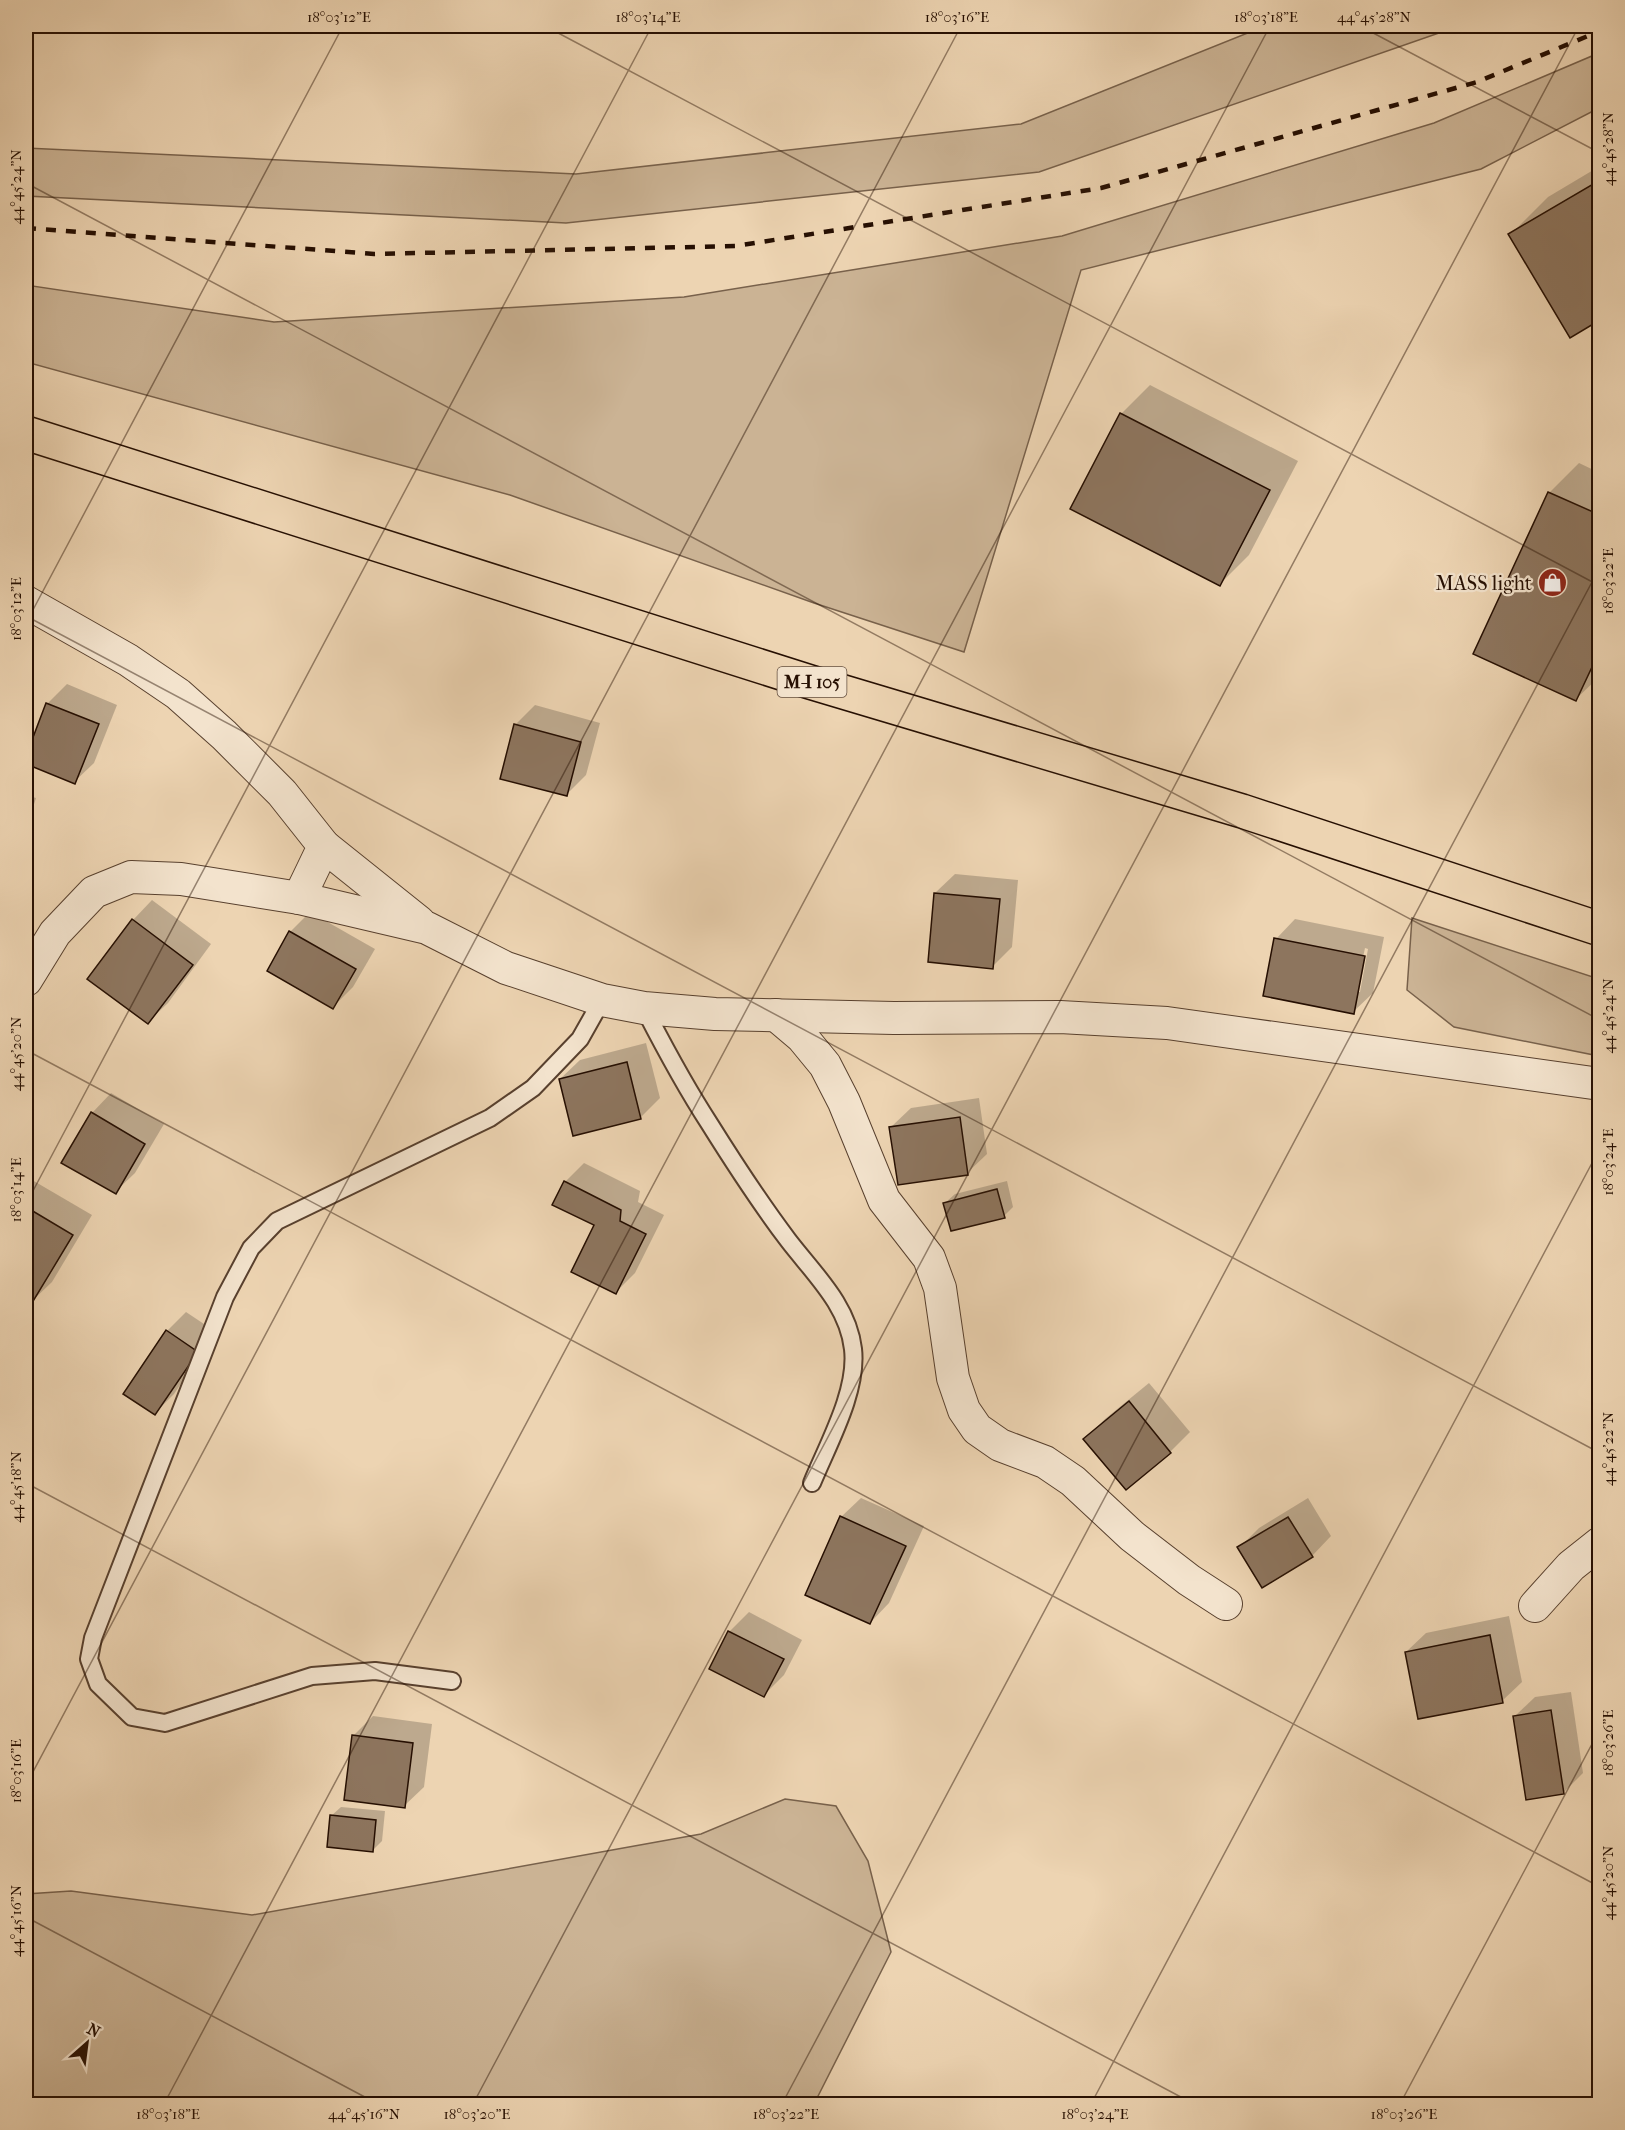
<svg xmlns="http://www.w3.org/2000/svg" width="1625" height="2130" font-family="'IM FELL French Canon',serif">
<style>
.green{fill:#cbb394;stroke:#78614b;stroke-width:1.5}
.shadow{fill:#0003;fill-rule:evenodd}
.building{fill:#8d755e;stroke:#260f02;stroke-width:1.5}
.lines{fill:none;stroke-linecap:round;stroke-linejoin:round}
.lane-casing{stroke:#58402e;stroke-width:20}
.street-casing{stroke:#58402e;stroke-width:34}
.primary-casing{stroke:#260f02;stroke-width:36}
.lane{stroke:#f3e3cd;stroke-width:16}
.street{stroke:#f3e3cd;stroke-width:32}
.primary{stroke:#edd4b2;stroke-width:33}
.rail{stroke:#260f02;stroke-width:4.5;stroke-dasharray:10 10;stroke-linecap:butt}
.ticks{fill:none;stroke:#260f02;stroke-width:1.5;stroke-opacity:0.45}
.labels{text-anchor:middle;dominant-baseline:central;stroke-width:4.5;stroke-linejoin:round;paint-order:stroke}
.shield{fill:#f3e3cd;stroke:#644f3f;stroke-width:1.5}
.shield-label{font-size:18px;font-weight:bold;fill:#260f02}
.poi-label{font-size:20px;fill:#260f02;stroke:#f3e3cd;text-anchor:end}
.neatline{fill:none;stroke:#260f02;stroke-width:2}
.ticks-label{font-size:15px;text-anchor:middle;fill:#260f02}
</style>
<rect width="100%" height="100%" fill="#edd4b2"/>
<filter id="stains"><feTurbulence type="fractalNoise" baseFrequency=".00333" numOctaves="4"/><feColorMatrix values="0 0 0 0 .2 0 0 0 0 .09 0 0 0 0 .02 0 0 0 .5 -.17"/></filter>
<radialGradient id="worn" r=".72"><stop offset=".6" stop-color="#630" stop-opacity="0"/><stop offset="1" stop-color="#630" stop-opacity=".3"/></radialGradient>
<g class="green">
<path d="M1265 26H1459L1039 172 566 223 26 196V148L576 174 1021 124Z"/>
<path d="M1599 53V108L1481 169 1081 270 964 652 814 603 510 495 26 362V285L274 322 684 297 1062 236 1434 123Z"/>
<path d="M1412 918 1599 979V1056L1454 1027 1407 990Z"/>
<path d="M785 1799 836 1806 868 1861 891 1952 814 2104H26V1894L71 1891 252 1915 701 1834Z"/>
</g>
<g class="shadow">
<path d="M1600 166V319L1510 235 1548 197Z"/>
<path d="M1150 385 1298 461 1249 555 1220 584 1121 414Z"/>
<path d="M1579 463 1600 473V676L1576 699 1475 653 1550 492Z"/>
<path d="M67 684 117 705 94 763 74 782 26 763 48 703Z"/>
<path d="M535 705 600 723 586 775 567 794 515 725Z"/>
<path d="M26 795 36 798 26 830Z"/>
<path d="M955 874 1018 880 1012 947 992 967 935 893Z"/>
<path d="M152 900 211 944 168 1003 148 1022 133 920Z"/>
<path d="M310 912 375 949 353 987 333 1007 269 971 290 932Z"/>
<path d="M1295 919 1384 937 1373 993 1353 1012 1276 939ZM1365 948 1368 949 1360 992H1356Z"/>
<path d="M646 1043 660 1098 640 1118 560 1079 580 1060Z"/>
<path d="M111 1093 164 1124 135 1173 115 1192 92 1113Z"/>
<path d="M979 1098 987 1154 967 1173 891 1127 911 1108Z"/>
<path d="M584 1163 640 1191 638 1202 664 1215 635 1273 616 1292 596 1225 565 1182Z"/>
<path d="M27 1177 92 1215 52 1282 32 1301 26 1297Z"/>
<path d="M1007 1181 1013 1207 1004 1216 945 1203 955 1194Z"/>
<path d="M186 1312 216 1332 174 1394 155 1413 167 1331Z"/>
<path d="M1149 1383 1190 1432 1170 1452 1126 1488 1085 1439 1105 1419Z"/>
<path d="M861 1498 924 1526 889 1603 870 1623 841 1517Z"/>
<path d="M1308 1498 1331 1536 1312 1556 1239 1548 1259 1528Z"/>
<path d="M749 1612 802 1640 784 1675 764 1695 729 1632Z"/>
<path d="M1509 1616 1522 1682 1502 1701 1406 1652 1426 1633Z"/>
<path d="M1571 1692 1583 1773 1563 1793 1515 1716 1535 1697Z"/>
<path d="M373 1716 432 1724 424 1787 404 1806 353 1736Z"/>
<path d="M341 1807 385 1811 382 1841 372 1851 331 1816Z"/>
</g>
<g class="building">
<path d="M1600 180V320L1570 338 1508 234Z"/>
<path d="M1120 413 1270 490 1220 586 1070 509Z"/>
<path d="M1548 492 1600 515V650L1576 701 1473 654Z"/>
<path d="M46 703 99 724 75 784 26 764V756Z"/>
<path d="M514 724 581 742 567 796 500 779Z"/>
<path d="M934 893 1000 899 993 969 928 962Z"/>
<path d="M132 919 193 965 148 1024 87 979Z"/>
<path d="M289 931 356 969 333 1009 267 971Z"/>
<path d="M1274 938 1365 956 1354 1014 1263 996Z"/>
<path d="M627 1062 641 1119 573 1136 559 1079Z"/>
<path d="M91 1112 145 1144 116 1194 61 1163Z"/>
<path d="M960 1117 968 1175 898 1185 889 1127Z"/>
<path d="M564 1181 621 1210 620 1221 646 1234 616 1294 571 1272 594 1225 552 1205Z"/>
<path d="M997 1189 1005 1218 951 1231 943 1203Z"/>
<path d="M26 1207 73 1235 32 1303 26 1299Z"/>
<path d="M166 1330 198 1352 155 1415 123 1394Z"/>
<path d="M1129 1401 1171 1453 1126 1490 1083 1439Z"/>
<path d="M840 1516 906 1546 870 1624 805 1595Z"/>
<path d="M1288 1517 1313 1557 1262 1588 1237 1547Z"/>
<path d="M728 1631 784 1659 764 1697 709 1669Z"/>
<path d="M1490 1635 1503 1703 1418 1719 1405 1652Z"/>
<path d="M1551 1710 1564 1794 1526 1800 1513 1716Z"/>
<path d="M352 1735 413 1743 405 1808 344 1800Z"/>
<path d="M330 1815 376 1820 373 1852 327 1847Z"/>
</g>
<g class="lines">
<defs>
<g id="lane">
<path d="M644 1008C664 1047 685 1086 709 1123 734 1163 760 1203 788 1240 814 1274 848 1305 853 1349 858 1391 828 1444 812 1483"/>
<path d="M452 1681 375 1671 312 1676 165 1723 132 1717 98 1684 89 1659 93 1638 225 1297 251 1248 277 1221 490 1118 533 1088 580 1039 602 1000"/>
</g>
<g id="street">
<path d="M26 602 128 660 178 694 224 735 282 793 324 846 299 898"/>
<path d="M324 846 419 922"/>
<path d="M26 980 55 933 94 892 131 877 181 879 299 898 427 928 506 968 602 1000 644 1008 715 1014 894 1018 1060 1017 1167 1023 1600 1084"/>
<path d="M776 1015 802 1037 825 1065 844 1102 884 1200 929 1258 940 1288 953 1378 964 1410 977 1429 1000 1445 1045 1462 1073 1481 1132 1536 1189 1580 1226 1604"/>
<path d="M1535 1606 1571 1566 1600 1543"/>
</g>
<path id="primary" d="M26 433 810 682 1242 811 1600 929"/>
</defs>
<use href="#lane" class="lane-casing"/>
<use href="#street" class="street-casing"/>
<use href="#primary" class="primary-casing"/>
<use href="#lane" class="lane"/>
<use href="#street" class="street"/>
<use href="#primary" class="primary"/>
<path class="rail" d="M26 228 374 254 736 246 1101 188 1477 82 1600 31"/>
</g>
<path class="ticks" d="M545 26 1600 586M1360 26 1600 153M26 42 34 26M26 183 1600 1020M26 616 1600 1453M26 623 343 26M26 1050 1600 1887M26 1204 652 26M26 1483 1194 2104M26 1785 961 26M26 1917 378 2104M164 2104 1270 26M473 2104 1579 26M782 2104 1600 567M1091 2104 1600 1148M1400 2104 1600 1729"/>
<defs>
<symbol id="shop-disc" viewBox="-11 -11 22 22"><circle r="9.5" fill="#8f2418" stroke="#f3e3cd"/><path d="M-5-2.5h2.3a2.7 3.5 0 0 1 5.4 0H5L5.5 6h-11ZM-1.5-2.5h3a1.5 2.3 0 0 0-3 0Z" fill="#fff"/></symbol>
</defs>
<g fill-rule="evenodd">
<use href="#shop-disc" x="1536" y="566" width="33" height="33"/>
</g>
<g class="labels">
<rect class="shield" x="777.5" y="667" width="69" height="30" rx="4.5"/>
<g class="shield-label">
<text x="812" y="682">M-I 105</text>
</g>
<g class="poi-label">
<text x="1532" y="583">MASS light</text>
</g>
</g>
<rect width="1625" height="2130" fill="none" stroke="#edd4b2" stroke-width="66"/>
<g transform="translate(87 2043) rotate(28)" stroke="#f3e3cd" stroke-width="4.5" paint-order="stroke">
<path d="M0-4.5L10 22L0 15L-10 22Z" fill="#260f02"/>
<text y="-9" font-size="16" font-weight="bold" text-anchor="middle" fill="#260f02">N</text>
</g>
<rect x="33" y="33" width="1559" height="2064" class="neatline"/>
<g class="ticks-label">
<text x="339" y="22">18°03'12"E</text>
<text x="648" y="22">18°03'14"E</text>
<text x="957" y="22">18°03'16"E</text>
<text x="1266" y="22">18°03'18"E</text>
<text x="1374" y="22">44°45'28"N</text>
<text transform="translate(1608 149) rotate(-90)" y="5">44°45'28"N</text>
<text transform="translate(16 187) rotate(-90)" y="5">44°45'24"N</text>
<text transform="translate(1608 581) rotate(-90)" y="5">18°03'22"E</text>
<text transform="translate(16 609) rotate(-90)" y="5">18°03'12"E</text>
<text transform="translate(1608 1016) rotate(-90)" y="5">44°45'24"N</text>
<text transform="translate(16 1054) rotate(-90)" y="5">44°45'20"N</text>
<text transform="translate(1608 1162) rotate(-90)" y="5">18°03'24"E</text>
<text transform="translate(16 1190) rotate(-90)" y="5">18°03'14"E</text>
<text transform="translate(1608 1449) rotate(-90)" y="5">44°45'22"N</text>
<text transform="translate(16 1487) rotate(-90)" y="5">44°45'18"N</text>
<text transform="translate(1608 1743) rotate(-90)" y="5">18°03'26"E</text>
<text transform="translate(16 1771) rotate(-90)" y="5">18°03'16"E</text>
<text transform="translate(1608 1883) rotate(-90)" y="5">44°45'20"N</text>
<text transform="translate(16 1921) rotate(-90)" y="5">44°45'16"N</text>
<text x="168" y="2119">18°03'18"E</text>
<text x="364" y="2119">44°45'16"N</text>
<text x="477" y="2119">18°03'20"E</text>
<text x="786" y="2119">18°03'22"E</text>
<text x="1095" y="2119">18°03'24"E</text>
<text x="1404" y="2119">18°03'26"E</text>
</g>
<rect width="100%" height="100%" filter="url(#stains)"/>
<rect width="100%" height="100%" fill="url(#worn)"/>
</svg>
